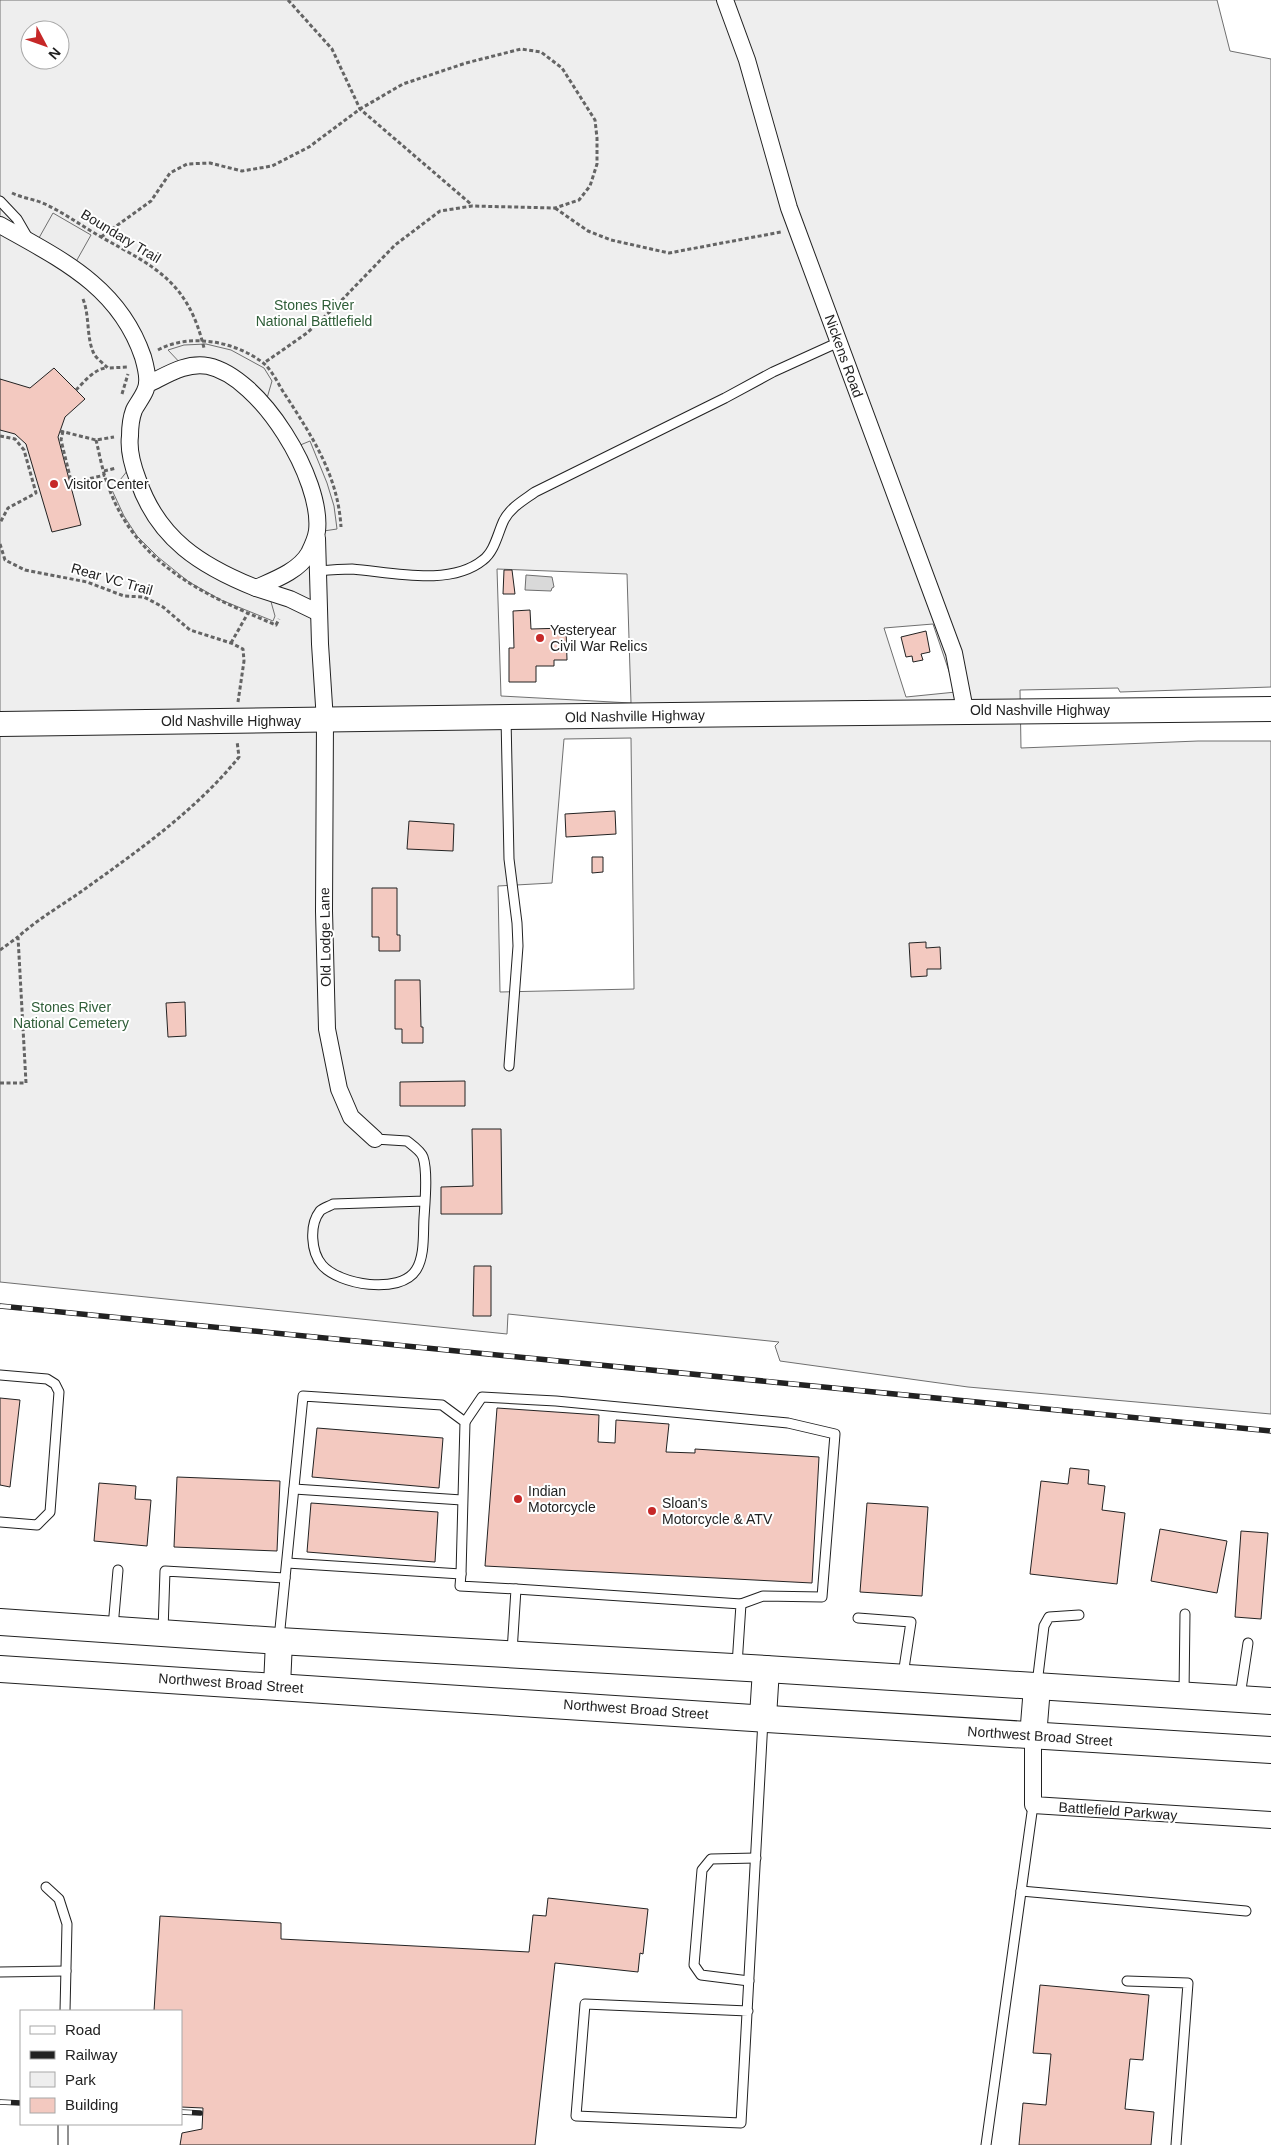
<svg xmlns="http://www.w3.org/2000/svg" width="1271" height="2145" font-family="Helvetica,sans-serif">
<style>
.green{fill:#eee;stroke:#6f6f6f;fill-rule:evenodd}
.parking{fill:#ededed;stroke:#6f6f6f}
.water{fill:#d9d9d9;stroke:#6f6f6f}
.building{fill:#f3c9c0;stroke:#222}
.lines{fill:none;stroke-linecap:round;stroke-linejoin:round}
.lane-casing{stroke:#222;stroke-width:11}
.street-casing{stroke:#222;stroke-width:18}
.secondary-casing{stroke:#222;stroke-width:26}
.primary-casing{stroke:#222;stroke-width:28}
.path{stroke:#646464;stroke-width:3;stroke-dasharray:4 2.5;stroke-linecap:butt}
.lane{stroke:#fff;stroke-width:9}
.street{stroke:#fff;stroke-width:16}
.secondary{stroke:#fff;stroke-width:24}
.primary{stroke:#fff;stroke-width:26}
.rail-casing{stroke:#222;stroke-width:5.5}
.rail{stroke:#fff;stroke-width:4;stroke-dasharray:11;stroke-linecap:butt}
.poi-dot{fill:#c62828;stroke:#fff;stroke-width:2}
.labels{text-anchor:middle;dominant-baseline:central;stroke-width:4;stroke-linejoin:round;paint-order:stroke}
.street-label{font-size:14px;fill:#222;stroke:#fff}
.park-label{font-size:14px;fill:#2f5e38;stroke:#fff}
.poi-label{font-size:14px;fill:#222;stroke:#fff;text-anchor:start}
</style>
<rect width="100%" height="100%" fill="#fff"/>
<path class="green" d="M0 0H1217L1230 51 1271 59V687L1120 692 1118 688 1020 690 1021 748 1198 741H1271V1414L968 1387 780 1361 775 1346 779 1342 508 1314 507 1334 0 1282ZM30 30H60V60H30ZM497 569 627 574 631 703 501 696ZM933 624 956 692 906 697 884 628ZM631 738 634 989 500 992 498 886 552 883 564 739Z"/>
<g class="parking">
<path d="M53 213 91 235 73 267 35 245Z"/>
<path d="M206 344 231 350 264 368 272 381 265 405 231 376 183 366 168 350 184 345Z"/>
<path d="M310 441 327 483 334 506 337 529 317 532 293 448Z"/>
<path d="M132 465 182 548 268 591 275 616 273 621 221 600 189 582 158 557 137 536 124 516 112 490Z"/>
</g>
<path class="water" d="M526 575 552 577 554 587 552 588 551 591 525 590Z"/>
<g class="building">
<path d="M54 368 85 399 65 417 58 437 81 525 52 532 26 444 15 434 0 430V379L30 388Z"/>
<path d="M504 570H512L515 594H503Z"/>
<path d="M530 610 531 629 566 628 567 660H554V666H536V682H509V648H514L513 611Z"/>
<path d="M926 631 930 652 921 654 923 660 913 662 912 656 906 657 901 637Z"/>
<path d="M615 811 616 834 566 837 565 814Z"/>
<path d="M409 821 454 824 453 851 407 849Z"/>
<path d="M592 857H603V872L592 873Z"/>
<path d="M372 888H397V935H400V951H379V937H372Z"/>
<path d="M926 942V948L940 947 941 969H927V976L911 977 909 943Z"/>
<path d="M395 980H420L421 1027H423V1043H402V1029H395Z"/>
<path d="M185 1002 186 1036 168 1037 166 1003Z"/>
<path d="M465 1081V1106H400V1082Z"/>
<path d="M472 1129H501L502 1214H441V1187L473 1186Z"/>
<path d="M474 1266H491V1316H473Z"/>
<path d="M0 1398 20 1400 10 1487 0 1485Z"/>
<path d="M497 1408 599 1415 598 1442 615 1443 616 1420 669 1424 666 1452 695 1453V1449L819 1457 812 1583 485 1566Z"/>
<path d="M317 1428 443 1438 439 1488 312 1477Z"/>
<path d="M1070 1468 1089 1470 1088 1484 1105 1486 1102 1510 1125 1513 1117 1584 1030 1574 1041 1481 1068 1484Z"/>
<path d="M177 1477 280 1481 277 1551 174 1547Z"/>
<path d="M99 1483 136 1486 135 1499 151 1500 147 1546 94 1541Z"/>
<path d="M311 1503 438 1512 435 1562 307 1552Z"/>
<path d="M867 1503 928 1507 922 1596 860 1592Z"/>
<path d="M1160 1529 1227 1541 1217 1593 1151 1581Z"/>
<path d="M1241 1531 1268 1533 1261 1619 1235 1617Z"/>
<path d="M548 1898 648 1909 643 1954 640 1953 638 1972 555 1963 535 2145H180L182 2133 202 2129 203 2108 181 2107V2011H154L160 1916 281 1923V1939L529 1952 533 1915 546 1916Z"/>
<path d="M1040 1985 1149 1995 1143 2060 1130 2059 1125 2109 1154 2112 1151 2145H1019L1023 2103 1046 2105 1051 2054 1033 2053Z"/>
</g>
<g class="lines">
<defs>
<g id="lane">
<path d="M0 201 17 219 28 238"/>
<path d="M318 571C329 570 341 569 352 569 391 572 450 587 483 560 495 551 498 532 504 520 511 507 524 500 535 492L725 398 773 372 839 342"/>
<path d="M506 718 509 859 517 923 518 946 509 1066"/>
<path d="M375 1139 407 1141C412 1145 421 1151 423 1157 428 1172 425 1202 424 1218 423 1234 425 1256 416 1270 400 1295 339 1285 322 1265 311 1252 309 1225 320 1211 323 1208 330 1206 333 1204L425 1201"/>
<path d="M0 1375 47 1379 55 1384 59 1392 50 1512 37 1525 0 1522"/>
<path d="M465 1422 482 1397 556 1401 788 1423 835 1434 822 1597 763 1596 741 1604"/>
<path d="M294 1489 462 1500"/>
<path d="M287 1563 461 1574 460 1586 516 1589 512 1652"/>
<path d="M516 1589 741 1604 737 1665"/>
<path d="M858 1618 911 1622 903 1675"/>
<path d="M113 1627 118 1570"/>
<path d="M163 1631 165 1571 285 1578"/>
<path d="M279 1639 303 1396 442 1405 465 1422 461 1574"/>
<path d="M1037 1684 1044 1626 1049 1617 1079 1615"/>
<path d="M1184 1693 1185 1614"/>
<path d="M1240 1696 1248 1643"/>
<path d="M46 1887 59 1899 67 1924 65 2011"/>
<path d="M1021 1891 1246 1911"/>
<path d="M0 1972 66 1971"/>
<path d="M749 1981 701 1975 694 1965 702 1870 711 1859 756 1858"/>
<path d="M1127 1981 1188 1983 1176 2145"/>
<path d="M748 2011 585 2004 576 2116 741 2123 763 1720"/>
<path d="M63 2145V2124"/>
<path d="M986 2145 1033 1805"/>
</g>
<g id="street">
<path d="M725 0 747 60 789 208 954 653 965 710"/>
<path d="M0 225C60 259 119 286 143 357 145 364 148 376 147 383 147 392 138 402 134 410 131 418 130 428 130 436 128 451 133 467 138 480 158 539 201 566 256 588 274 580 299 571 309 553 312 547 316 538 317 531 323 480 261 377 208 366 186 362 167 375 148 384"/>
<path d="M317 538 320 644 325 721 324 911 327 1029 339 1089 351 1117 375 1139"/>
<path d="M256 588 290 599 319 613"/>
<path d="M1033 1737V1805L1271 1820"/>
</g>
<path id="secondary" d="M0 724C424 719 847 711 1271 709"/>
<g id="primary">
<path d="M0 1622 279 1641 766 1669 1271 1701"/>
<path d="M0 1669C424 1694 847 1727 1271 1750"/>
<path d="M277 1686 279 1641"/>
<path d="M763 1717 766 1669"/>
<path d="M1033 1737 1037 1687"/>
</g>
</defs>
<use href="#lane" class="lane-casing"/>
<use href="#street" class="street-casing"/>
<use href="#secondary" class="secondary-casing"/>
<use href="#primary" class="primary-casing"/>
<g class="path">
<path d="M288 0 332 49 360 109 472 205"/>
<path d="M12 193C22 198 34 199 45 204 64 213 82 226 101 237 157 268 188 282 204 348"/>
<path d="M555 208 588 231 611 240 669 253 781 232"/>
<path d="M101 237 151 201 170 173 187 164 210 163 242 171 272 166 309 147 360 109 403 84 466 63 521 49 541 52 562 68 595 120 597 138V164L590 186 579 200 555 208 472 206 440 211 395 245 337 305 307 333 264 363"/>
<path d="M83 299C90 317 86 337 94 354 97 359 104 364 108 368L128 367"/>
<path d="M158 350C189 333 234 341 262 362 272 369 279 386 286 396 313 438 338 476 341 527"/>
<path d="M76 390C84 382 95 368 107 368"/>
<path d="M122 394 128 374"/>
<path d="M60 431 96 440 114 437"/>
<path d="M63 431 61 440 73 489"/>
<path d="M0 436 15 439 24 450 36 493 8 508 0 523"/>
<path d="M96 440C100 456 103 475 110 491 139 566 206 596 276 625L279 619"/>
<path d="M104 471 116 468"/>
<path d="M71 483 105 475"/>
<path d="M0 544 5 560 25 570 87 582 124 596 144 597 163 607 190 630 231 643 243 649 244 661 238 702"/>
<path d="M231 643 248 613"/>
<path d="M0 950 18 937"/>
<path d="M0 1083H26L18 937C40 917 66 903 89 886 142 848 198 808 239 757L237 741"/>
</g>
<use href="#lane" class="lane"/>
<use href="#street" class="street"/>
<use href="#secondary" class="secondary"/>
<use href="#primary" class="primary"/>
<defs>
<g id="rail">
<path d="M0 1306 1271 1431"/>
<path d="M0 2102 21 2103"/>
<path d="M181 2112 200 2113"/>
</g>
</defs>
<use href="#rail" class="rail-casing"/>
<use href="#rail" class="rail"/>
</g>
<g class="poi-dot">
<circle cx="54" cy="484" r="5"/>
<circle cx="540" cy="638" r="5"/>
<circle cx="518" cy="1499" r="5"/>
<circle cx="652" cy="1511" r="5"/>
</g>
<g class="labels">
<g class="street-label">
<text transform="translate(121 236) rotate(31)">Boundary Trail</text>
<text transform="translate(844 356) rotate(70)">Nickens Road</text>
<text transform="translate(112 579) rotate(16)">Rear VC Trail</text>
<text x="1040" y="710">Old Nashville Highway</text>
<text transform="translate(635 716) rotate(-1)">Old Nashville Highway</text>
<text x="231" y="721">Old Nashville Highway</text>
<text transform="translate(325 937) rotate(-91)">Old Lodge Lane</text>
<text transform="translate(231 1683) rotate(4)">Northwest Broad Street</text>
<text transform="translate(636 1709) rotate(4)">Northwest Broad Street</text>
<text transform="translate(1040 1736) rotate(4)">Northwest Broad Street</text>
<text transform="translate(1118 1811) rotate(4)">Battlefield Parkway</text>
</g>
<g class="park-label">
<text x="314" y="305">Stones River<tspan x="314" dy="16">National Battlefield</tspan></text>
<text x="71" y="1007">Stones River<tspan x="71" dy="16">National Cemetery</tspan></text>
</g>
<g class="poi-label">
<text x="64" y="484">Visitor Center</text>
<text x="550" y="630">Yesteryear<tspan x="550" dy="16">Civil War Relics</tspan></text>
<text x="528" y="1491">Indian<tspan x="528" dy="16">Motorcycle</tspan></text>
<text x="662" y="1503">Sloan's<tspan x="662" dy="16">Motorcycle &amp; ATV</tspan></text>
</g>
</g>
<rect x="20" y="2010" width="162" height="115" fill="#ffffff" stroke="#a7a7a7"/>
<rect x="30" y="2026" width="25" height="8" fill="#ffffff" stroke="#a7a7a7"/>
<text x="65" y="2035" font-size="15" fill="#222222">Road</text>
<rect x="30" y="2051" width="25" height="8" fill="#222222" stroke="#a7a7a7"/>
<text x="65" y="2060" font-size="15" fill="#222222">Railway</text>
<rect x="30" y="2072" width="25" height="15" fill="#eeeeee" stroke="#a7a7a7"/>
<text x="65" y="2085" font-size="15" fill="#222222">Park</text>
<rect x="30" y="2098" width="25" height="15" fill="#f3c9c0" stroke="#a7a7a7"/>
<text x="65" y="2110" font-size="15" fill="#222222">Building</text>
<g transform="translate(45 45) rotate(131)"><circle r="24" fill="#ffffff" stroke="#a7a7a7"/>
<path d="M0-4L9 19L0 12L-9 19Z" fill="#c62828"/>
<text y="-8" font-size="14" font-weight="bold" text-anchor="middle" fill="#222222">N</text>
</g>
</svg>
